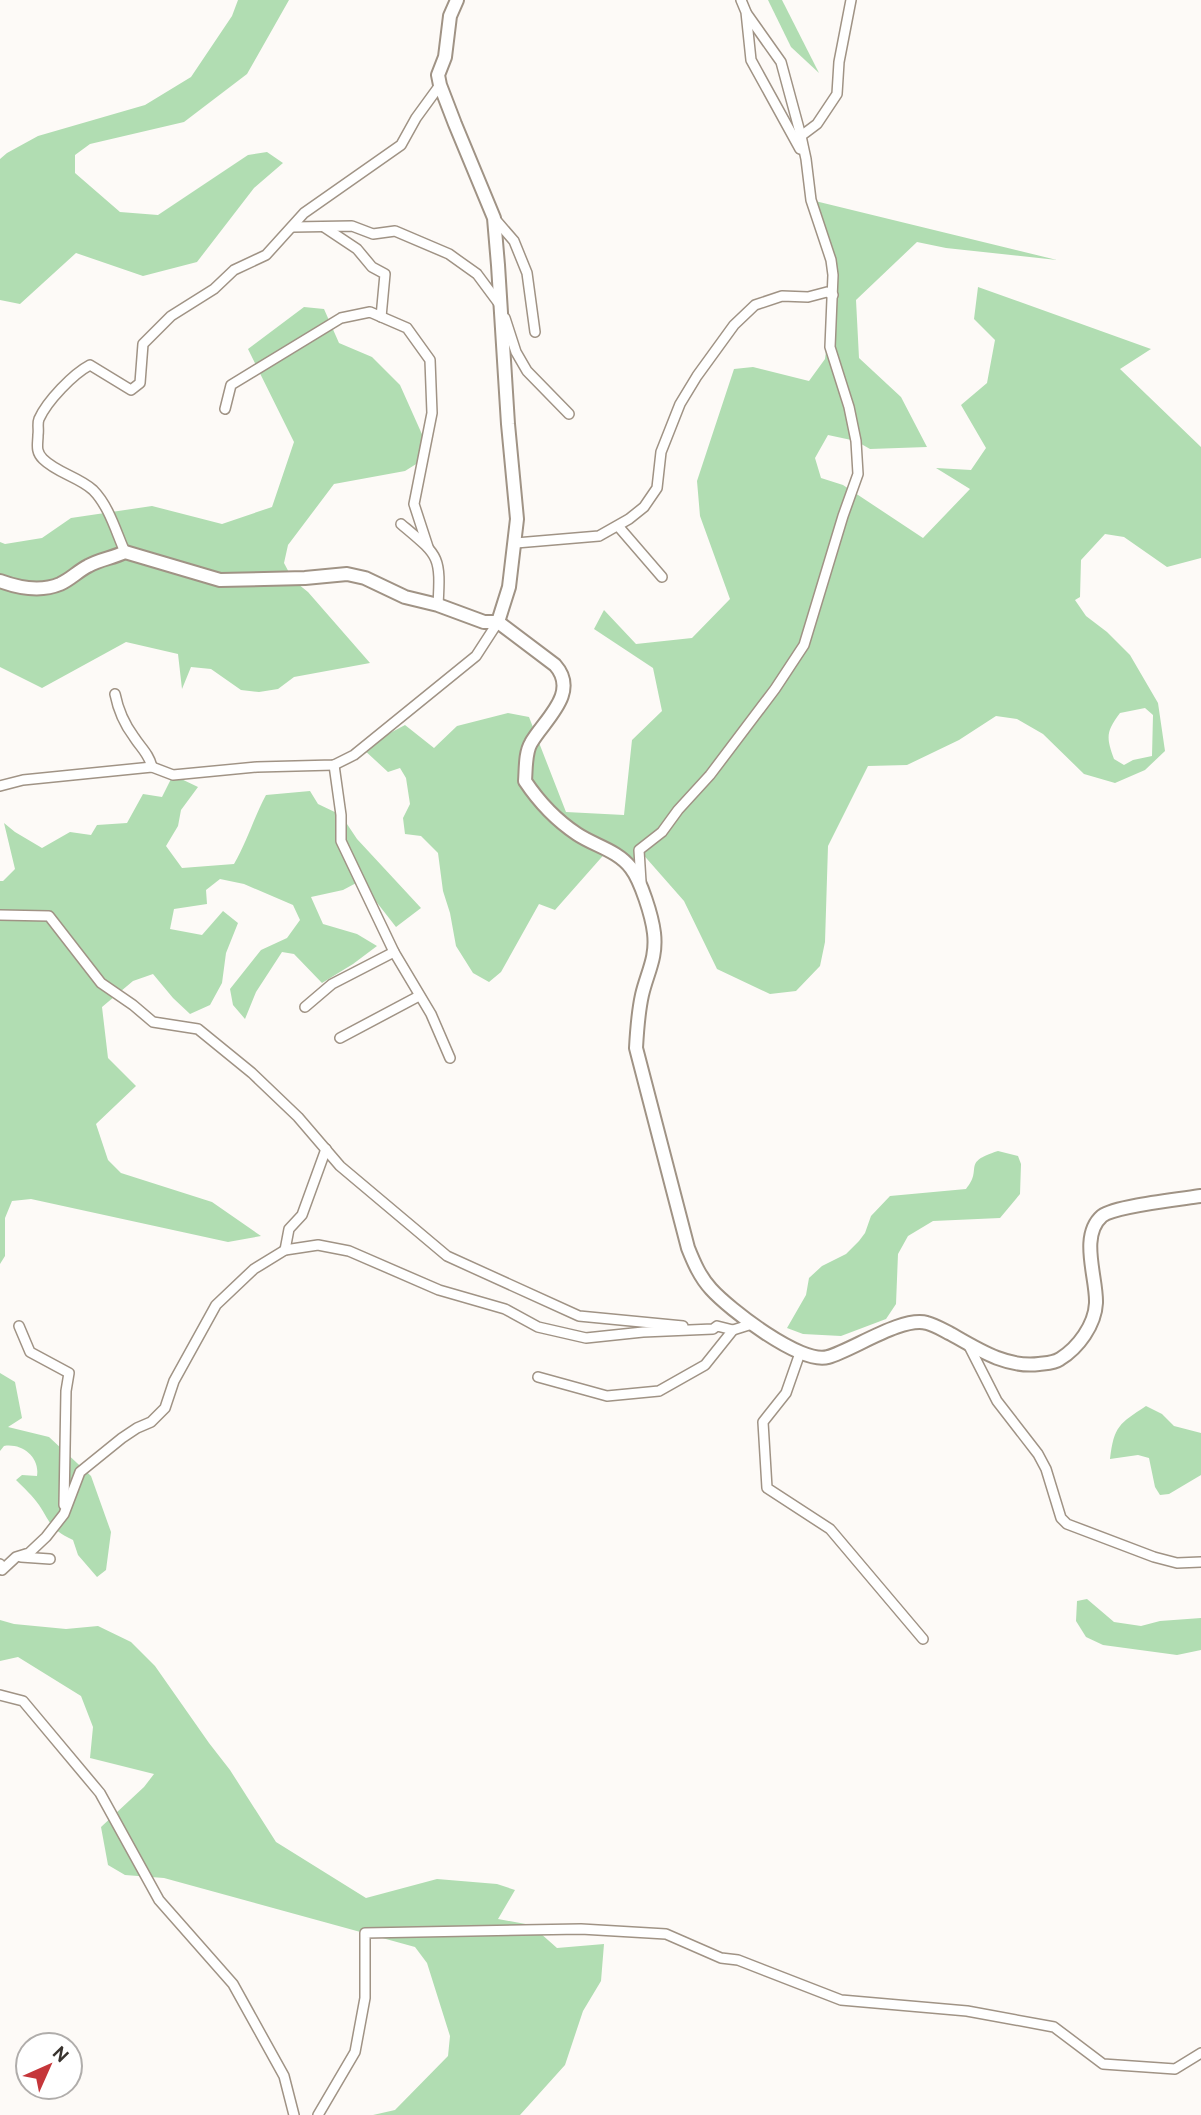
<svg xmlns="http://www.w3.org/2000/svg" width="1201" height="2115" font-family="Overpass,sans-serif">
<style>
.green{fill:#b1ddb2;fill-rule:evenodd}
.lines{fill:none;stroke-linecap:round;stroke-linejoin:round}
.street-casing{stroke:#a09385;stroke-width:12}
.secondary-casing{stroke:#a09385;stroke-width:16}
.street{stroke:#fff;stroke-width:9}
.secondary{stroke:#fff;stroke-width:12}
</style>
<rect width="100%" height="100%" fill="#fdfaf7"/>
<g class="green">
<path d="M238 0H289L247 74 184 122 90 144 75 155V173L120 212 158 215 248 155 267 152 283 163 254 188 197 262 143 276 76 253 20 304 0 300V159L7 153 38 136 145 105 191 77 232 16Z"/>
<path d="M768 0H782L819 73 791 47Z"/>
<path d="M811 200 1057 260 946 248 917 242 856 300 859 358 901 397 927 447 870 449 856 441 828 435 815 458 821 478 843 485 923 538 970 489 936 468 971 470 986 448 961 405 987 383 995 340 974 319 978 287 1151 349 1120 369 1201 447V558L1167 567 1124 537 1105 534 1081 560 1080 597 1075 600 1086 616 1107 632 1130 655 1158 703 1165 751 1145 770 1115 783 1084 774 1043 734 1017 719 996 716 959 740 907 765 868 766 828 846 825 942 820 966 796 991 770 994 717 969 684 901 640 851 642 887 608 850 555 910 539 904 501 972 489 982 473 973 456 946 450 913 443 891 438 853 421 836 405 834 403 818 410 804 406 778 400 768 388 772 362 748 405 725 434 748 457 726 508 713 529 717 566 812 624 815 632 740 662 711 653 668 594 629 604 610 636 644 692 638 730 599 700 516 697 481 734 369 753 367 809 381 825 359 833 295V275ZM1145 708 1153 715 1152 756 1133 760 1124 765 1114 759C1106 737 1106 732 1120 713Z"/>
<path d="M304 307 324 309 339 343 372 357 400 385 425 441 421 461 405 471 334 484 288 545 284 563 293 580 308 592 370 663 294 677 278 689 259 692 241 690 211 669 191 667 182 689 178 654 126 642 42 688 0 667V542L5 544 42 538 71 518 152 506 222 524 272 507 294 442 248 349Z"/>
<path d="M173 775 198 787 181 810 178 826 166 846 182 868 234 864C247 842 254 817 266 795L310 791 318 804 341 815 357 839 421 908 396 927 360 881 343 890 311 897 323 924 357 934 377 946 353 964 322 983 294 954 282 952 256 992 245 1019 233 1005 230 989 261 950 287 938 300 920 293 905 244 884 220 879 206 890 207 904 174 909 170 929 202 935 223 911 238 923 226 953 222 983 210 1005 190 1014 173 998 153 974 133 981 102 1007 108 1058 136 1086 96 1124 108 1160 121 1173 212 1202 261 1236 228 1242 31 1199 12 1201 5 1218V1256L0 1264V881H3L15 869 4 823 15 832 42 848 70 832 91 835 97 825 127 823 143 794 162 797Z"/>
<path d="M998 1151 1018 1156 1021 1164 1020 1194 1000 1218 933 1221 908 1236 898 1254 896 1304 886 1319 841 1336 803 1334 787 1328 806 1295 809 1278 822 1266 846 1254 859 1241 865 1233 871 1216 890 1196 966 1189C984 1168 960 1163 998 1151Z"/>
<path d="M0 1373 15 1382 22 1418 8 1427 49 1437 91 1476 111 1532 106 1570 97 1577 78 1555 73 1540C50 1529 52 1525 39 1505 33 1496 24 1488 16 1480L22 1475 37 1476C40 1457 22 1443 4 1446L0 1451Z"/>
<path d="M1146 1406 1162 1414 1174 1426 1201 1433V1475L1169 1494 1160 1495 1155 1487 1149 1458 1138 1455 1110 1459C1114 1426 1119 1424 1146 1406Z"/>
<path d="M1087 1599 1114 1622 1141 1626 1160 1621 1201 1618V1650L1177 1655 1103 1645 1086 1637 1076 1621 1077 1601Z"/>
<path d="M0 1620 14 1624 66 1629 98 1626 131 1642 155 1666 209 1743 230 1770 276 1842 366 1898 437 1879 497 1884 515 1890 498 1919 531 1925 557 1948 604 1944 601 1981 583 2011 565 2065 520 2115H373L395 2110 448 2056 450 2036 427 1963 415 1947 164 1878 125 1875 108 1865 101 1827 144 1787 154 1774 90 1758 93 1727 81 1696 18 1657 0 1661Z"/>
</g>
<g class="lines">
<defs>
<g id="street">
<path d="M741 0 746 12 751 60 800 149"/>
<path d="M747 14 781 62 801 136"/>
<path d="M495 219 514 241 527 273 535 332"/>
<path d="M293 227 352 226 373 234 395 231 449 254 477 274 500 305"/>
<path d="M324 227 357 249 372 267 385 274 381 317"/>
<path d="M505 318 516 352 527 371 569 414"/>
<path d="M225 409 231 385 341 318 370 312 407 328 430 360 432 413 414 504 428 547"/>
<path d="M401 524C439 556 441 555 438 605"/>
<path d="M618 526 662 577"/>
<path d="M516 543 599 536 629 519 644 507 657 488 661 452 680 404 697 376 734 325 755 305 782 296 808 297 827 292 833 295"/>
<path d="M125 552C116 532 109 506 93 490 79 477 57 473 43 459 35 451 38 444 38 435 39 429 37 424 39 419 47 401 73 374 90 365L131 390 140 383 143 344 171 316 214 289 234 270 266 255 304 213 401 145 416 118 440 85"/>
<path d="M115 694C118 709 125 725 134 737 141 748 149 754 152 767"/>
<path d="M334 765 341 815V841L394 952 431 1014 450 1058"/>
<path d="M0 786 23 780 152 767 173 775 257 767 334 765 354 755 476 656 498 622"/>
<path d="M641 882 639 850 662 832 678 810 710 775 775 689 804 645 843 516 858 474 856 441 849 407 830 347 833 275 831 260 811 200 806 159 801 136 817 124 837 94 839 62 851 0"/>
<path d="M0 915 49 916 101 983 133 1005 153 1022 198 1029 252 1073 298 1117 340 1166 447 1256 579 1316 683 1326"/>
<path d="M305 1007 332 984 394 952"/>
<path d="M340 1038 419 996"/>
<path d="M285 1250 289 1229 302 1215 326 1149"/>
<path d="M19 1326 30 1352 69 1373 66 1391 64 1505"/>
<path d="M968 1344 997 1401 1038 1454 1046 1469 1061 1518 1067 1524 1154 1557 1177 1563 1201 1562"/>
<path d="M800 1353 786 1393 763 1422 767 1488 830 1529 923 1639"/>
<path d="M538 1377 607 1396 659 1391 705 1365 733 1330"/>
<path d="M21 1557 50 1559"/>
<path d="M0 1564 2 1570 16 1557 29 1553 46 1537 64 1514 80 1472 122 1438 137 1428 151 1422 165 1408 174 1381 216 1305 254 1269 285 1250 318 1245 349 1251 439 1290 505 1309 538 1327 586 1338 643 1332 713 1329 717 1326 733 1330 752 1324"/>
<path d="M0 1695 23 1701 100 1793 159 1900 233 1984 284 2076 294 2115"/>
<path d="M318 2115 355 2052 365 1998V1933L581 1929 666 1934 721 1958 738 1960 841 2000 967 2011 1054 2027 1103 2064 1175 2069 1201 2053"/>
</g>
<g id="secondary">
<path d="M457 0 450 16 445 57 438 75 440 85 455 124 494 218 498 265 508 424 517 519 509 587 498 622"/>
<path d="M0 581C19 588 41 592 60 584 71 579 78 571 88 566 100 559 113 558 125 552L220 580 305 578 347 574 365 578 405 597 438 605 484 622H498L555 665C580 693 544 720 531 743 525 753 526 769 525 781 539 802 556 820 577 834 595 846 617 850 631 868 641 881 652 916 654 933 657 958 647 973 642 995 638 1013 637 1030 636 1048L688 1248C694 1263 700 1277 711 1289 729 1309 801 1365 828 1357 853 1350 902 1316 927 1323 935 1325 943 1330 951 1334 979 1350 1007 1368 1039 1364 1047 1363 1054 1363 1060 1359 1078 1348 1095 1325 1096 1303 1097 1278 1079 1236 1102 1216 1115 1206 1182 1199 1201 1196"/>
</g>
</defs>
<use href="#street" class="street-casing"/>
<use href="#secondary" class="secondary-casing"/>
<use href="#street" class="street"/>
<use href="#secondary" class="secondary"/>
</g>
<g transform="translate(49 2066) rotate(45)"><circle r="33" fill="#ffffff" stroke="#b0adab" stroke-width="2"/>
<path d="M0-5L12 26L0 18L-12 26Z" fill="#c5363a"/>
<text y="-10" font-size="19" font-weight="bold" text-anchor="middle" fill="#39332e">N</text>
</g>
</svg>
